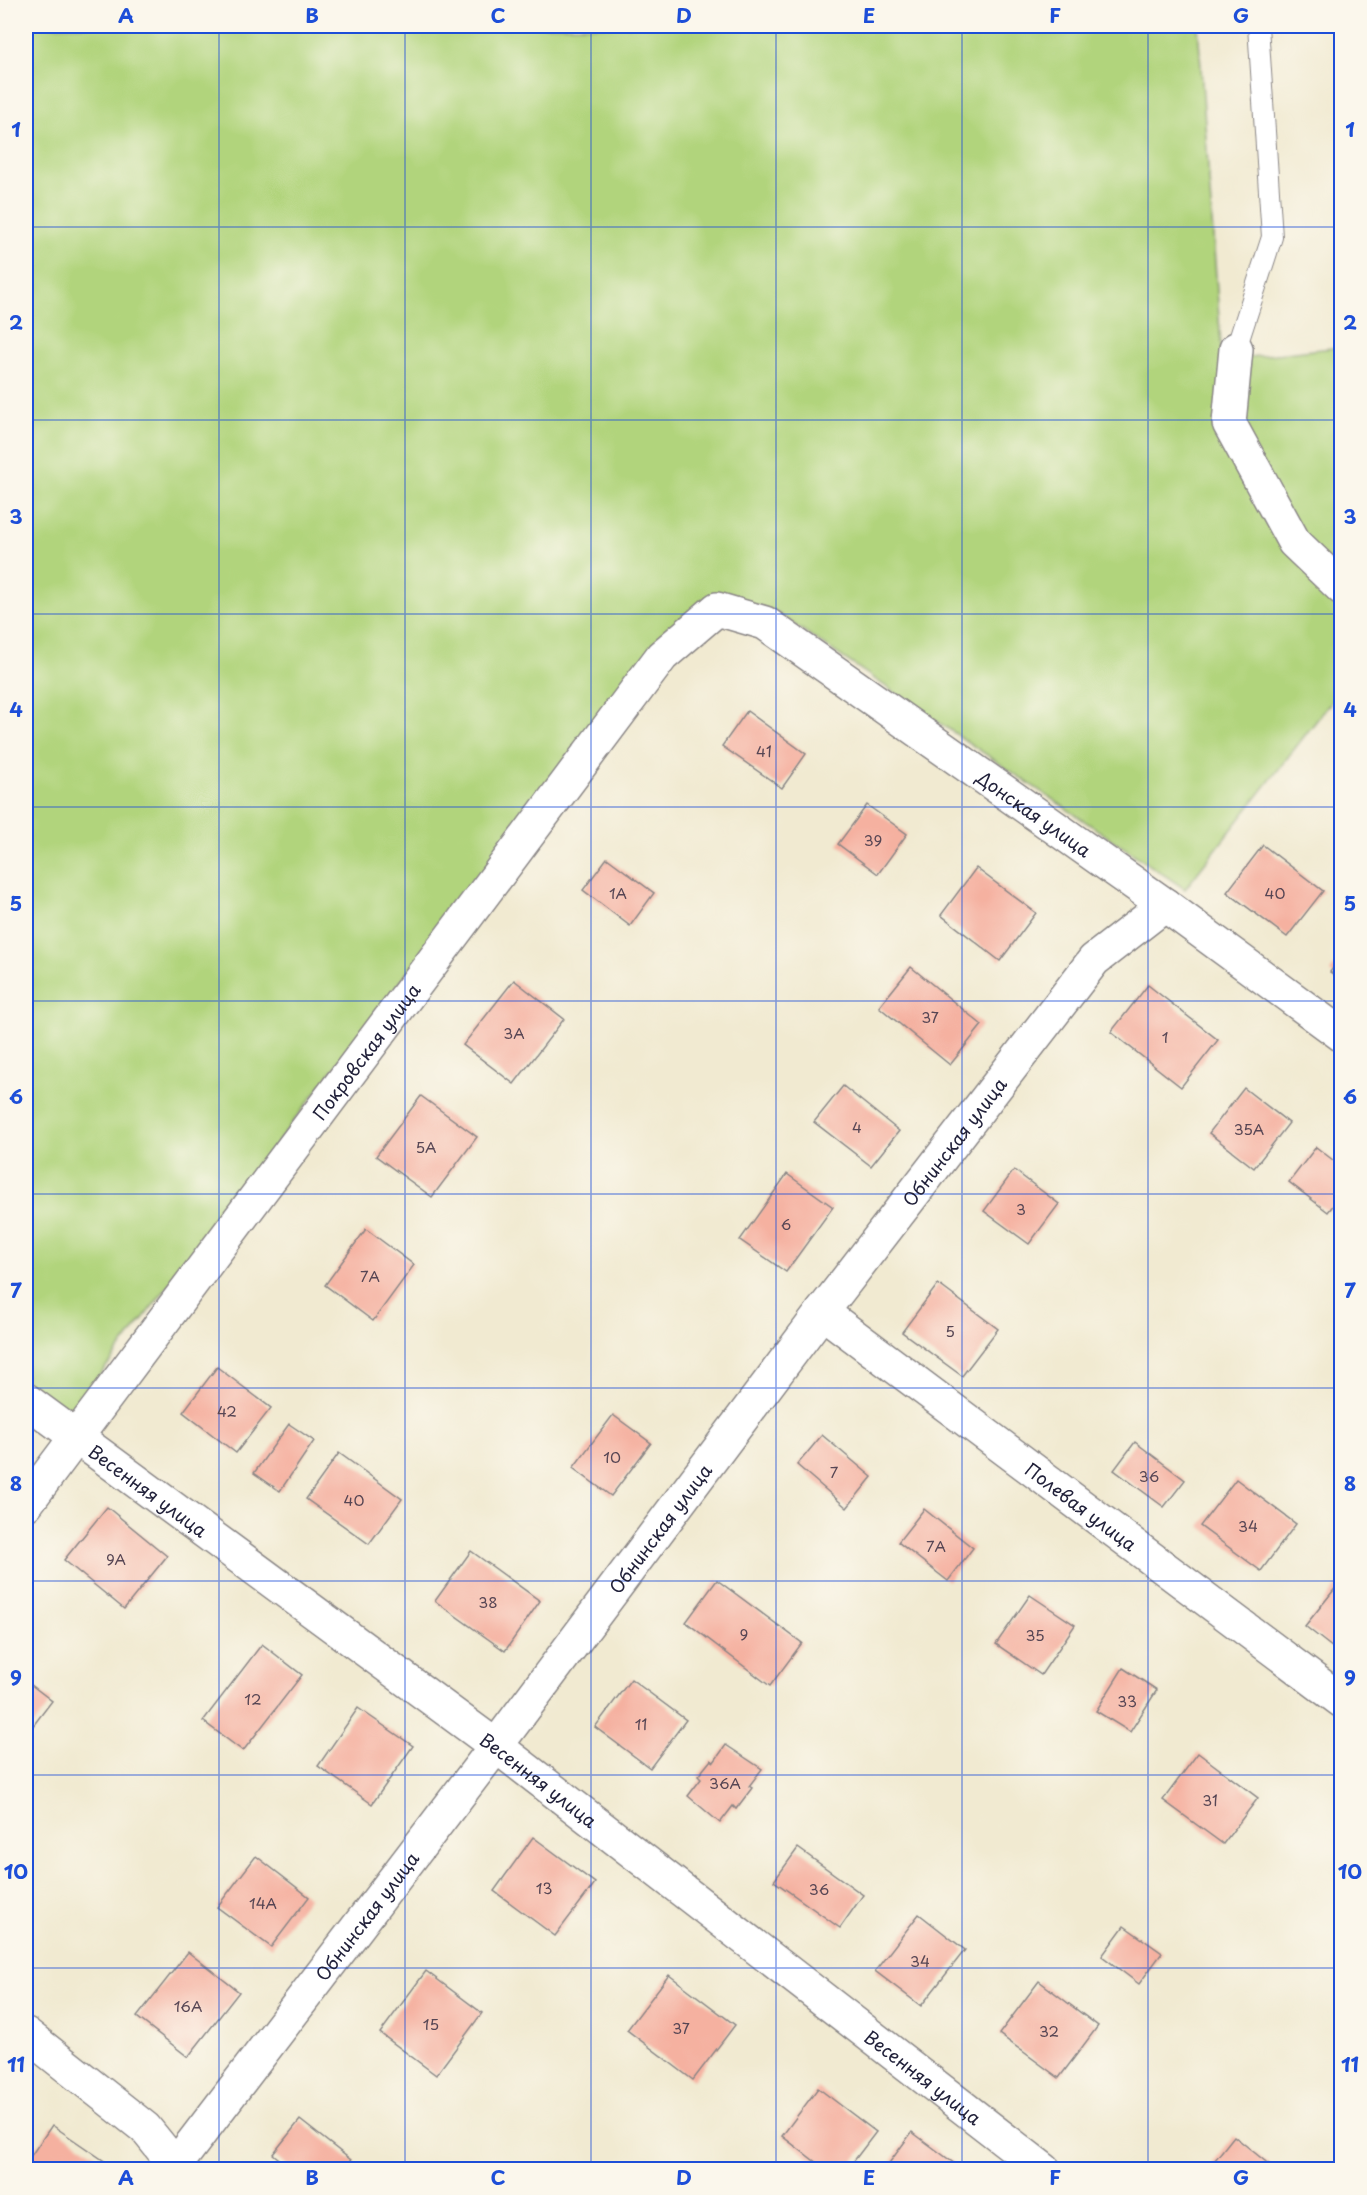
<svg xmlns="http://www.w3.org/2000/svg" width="1367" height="2195" font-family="'Playpen Sans',sans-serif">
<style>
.green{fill:#b1d47c;stroke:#6a7b5c;stroke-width:1.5}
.building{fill:#f5b1a0}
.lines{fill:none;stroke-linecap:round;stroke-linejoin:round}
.lane-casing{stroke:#8a8686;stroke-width:22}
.street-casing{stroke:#8a8686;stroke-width:36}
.lane{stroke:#fff;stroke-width:20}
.street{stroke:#fff;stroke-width:33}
.grid{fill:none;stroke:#1d4ed8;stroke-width:1.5;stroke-opacity:0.55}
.labels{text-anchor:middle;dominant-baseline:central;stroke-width:4.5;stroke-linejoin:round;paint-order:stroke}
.number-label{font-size:15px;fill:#574654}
.street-label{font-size:18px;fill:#22223b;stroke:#fbf7ec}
.neatline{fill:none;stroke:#1d4ed8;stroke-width:2}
.grid-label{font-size:20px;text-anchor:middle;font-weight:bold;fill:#1d4ed8}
</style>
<rect width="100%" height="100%" fill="#fbf7ec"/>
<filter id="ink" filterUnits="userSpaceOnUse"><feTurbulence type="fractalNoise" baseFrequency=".0167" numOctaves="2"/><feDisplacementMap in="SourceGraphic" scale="12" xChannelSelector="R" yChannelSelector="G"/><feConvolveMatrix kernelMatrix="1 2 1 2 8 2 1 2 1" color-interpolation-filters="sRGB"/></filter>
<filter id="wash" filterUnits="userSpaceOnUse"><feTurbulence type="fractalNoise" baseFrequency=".008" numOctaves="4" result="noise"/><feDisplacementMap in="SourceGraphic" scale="24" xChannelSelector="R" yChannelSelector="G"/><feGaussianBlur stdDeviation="1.35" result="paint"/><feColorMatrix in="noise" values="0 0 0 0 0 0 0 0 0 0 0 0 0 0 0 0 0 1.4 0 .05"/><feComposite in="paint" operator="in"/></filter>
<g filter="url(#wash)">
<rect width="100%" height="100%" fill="#f1ead1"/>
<path class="green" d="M26 26H1198L1222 360 1341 347 1342 688 1185 889 774 611 716 594 655 648 61 1426 26 1401Z"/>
<g id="blocks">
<g class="building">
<path d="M747 711 806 754 782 788 722 746Z"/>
<path d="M867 805 907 834 878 874 838 844Z"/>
<path d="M1263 845 1323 891 1287 937 1227 892Z"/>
<path d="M607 858 654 893 630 926 583 890Z"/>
<path d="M976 868 1036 913 1000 961 941 915Z"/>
<path d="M1342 956V980L1330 972Z"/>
<path d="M911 967 982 1025 950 1065 879 1007Z"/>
<path d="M514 980 564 1019 514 1084 463 1045Z"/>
<path d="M1148 985 1218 1040 1181 1087 1111 1032Z"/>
<path d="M843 1086 899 1131 871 1166 814 1122Z"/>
<path d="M1244 1088 1289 1123 1254 1168 1209 1133Z"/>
<path d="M421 1096 477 1137 432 1197 376 1156Z"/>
<path d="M1316 1147 1342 1167V1194L1328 1212 1289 1182Z"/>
<path d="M1014 1170 1059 1204 1029 1244 984 1211Z"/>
<path d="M787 1174 833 1207 786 1272 740 1240Z"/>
<path d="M366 1229 414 1265 373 1321 325 1285Z"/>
<path d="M938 1284 998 1329 962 1376 902 1332Z"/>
<path d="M217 1367 271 1408 236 1453 183 1412Z"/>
<path d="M613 1415 651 1443 611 1496 573 1468Z"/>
<path d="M289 1424 314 1441 280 1491 254 1473Z"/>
<path d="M822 1435 872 1477 847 1508 797 1465Z"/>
<path d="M1135 1442 1185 1480 1164 1507 1114 1470Z"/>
<path d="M339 1453 402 1499 369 1544 306 1499Z"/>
<path d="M1236 1479 1296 1524 1261 1571 1200 1526Z"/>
<path d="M107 1507 167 1556 124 1609 64 1560Z"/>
<path d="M924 1509 973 1548 948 1581 898 1542Z"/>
<path d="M471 1551 540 1601 505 1651 435 1601Z"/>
<path d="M717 1580 802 1643 770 1686 686 1622Z"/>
<path d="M1342 1580V1655L1305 1626Z"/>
<path d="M1030 1595 1075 1625 1041 1675 996 1644Z"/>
<path d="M262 1644 302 1675 243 1751 203 1721Z"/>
<path d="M1123 1668 1157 1690 1130 1732 1096 1711Z"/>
<path d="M631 1679 686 1720 650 1768 595 1727Z"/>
<path d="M26 1681 52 1701 26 1735Z"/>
<path d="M358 1708 413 1746 372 1804 318 1766Z"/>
<path d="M726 1745 762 1769 749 1786 752 1788 736 1809 733 1806 720 1823 688 1796 701 1779 698 1776 711 1760 714 1762Z"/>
<path d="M1198 1753 1258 1798 1223 1844 1163 1800Z"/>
<path d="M533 1837 595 1883 555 1936 494 1891Z"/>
<path d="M798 1848 863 1895 840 1928 774 1881Z"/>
<path d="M256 1856 309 1897 271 1947 217 1907Z"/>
<path d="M919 1914 965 1950 921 2006 875 1971Z"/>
<path d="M1124 1926 1162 1953 1139 1984 1102 1956Z"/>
<path d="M188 1952 239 1992 188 2057 137 2017Z"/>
<path d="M426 1971 482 2013 436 2075 380 2033Z"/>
<path d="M669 1975 735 2025 693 2080 627 2030Z"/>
<path d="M1039 1981 1098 2026 1059 2078 999 2034Z"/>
<path d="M818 2088 876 2132 847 2170H826L782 2136Z"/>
<path d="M300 2120 356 2164 352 2170H293L273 2154Z"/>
<path d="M52 2125 113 2167 111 2170H26V2163Z"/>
<path d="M912 2132 963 2170H884Z"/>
<path d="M1234 2136 1276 2170H1207Z"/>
</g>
</g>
</g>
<g filter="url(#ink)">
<use href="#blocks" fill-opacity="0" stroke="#8a8686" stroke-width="1.5"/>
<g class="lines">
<defs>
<path id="lane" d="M1236 349 1272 237 1258 26"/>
<g id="street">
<path d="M1236 349 1229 423 1294 542 1342 588"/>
<path id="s1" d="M822 1312 1342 1701"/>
<path id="s2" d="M26 1400 496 1746 1044 2170"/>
<path id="s3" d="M26 1504 662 656 717 609 765 623 1165 905 1342 1035"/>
<path d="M26 2034 145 2128 175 2165 181 2170"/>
<path id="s4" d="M172 2170 496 1746 822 1312 1094 960 1165 905"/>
</g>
</defs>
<use href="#lane" class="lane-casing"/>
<use href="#street" class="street-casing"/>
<use href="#lane" class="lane"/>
<use href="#street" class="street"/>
</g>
</g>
<path class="grid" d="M219 26V2170M405 26V2170M591 26V2170M776 26V2170M962 26V2170M1148 26V2170M26 227H1342M26 420H1342M26 614H1342M26 807H1342M26 1001H1342M26 1194H1342M26 1388H1342M26 1581H1342M26 1775H1342M26 1968H1342"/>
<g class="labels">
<g class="number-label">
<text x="764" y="750">41</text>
<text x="873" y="839">39</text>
<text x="618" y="892">1А</text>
<text x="1275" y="892">40</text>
<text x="930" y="1016">37</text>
<text x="514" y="1032">3А</text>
<text x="1165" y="1036">1</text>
<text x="857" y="1126">4</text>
<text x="1249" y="1128">35А</text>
<text x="426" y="1146">5А</text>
<text x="1021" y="1208">3</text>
<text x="786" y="1223">6</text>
<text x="370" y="1275">7А</text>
<text x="950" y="1330">5</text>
<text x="227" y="1410">42</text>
<text x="612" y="1456">10</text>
<text x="834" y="1471">7</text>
<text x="1149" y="1475">36</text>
<text x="354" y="1499">40</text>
<text x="1248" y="1525">34</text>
<text x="936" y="1545">7А</text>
<text x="116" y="1558">9А</text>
<text x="488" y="1601">38</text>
<text x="744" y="1633">9</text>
<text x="1035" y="1634">35</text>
<text x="253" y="1698">12</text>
<text x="1127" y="1700">33</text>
<text x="641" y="1723">11</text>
<text x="725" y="1782">36А</text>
<text x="1210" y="1799">31</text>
<text x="544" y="1887">13</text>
<text x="819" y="1888">36</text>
<text x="263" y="1902">14А</text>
<text x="920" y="1960">34</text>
<text x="188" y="2005">16А</text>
<text x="431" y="2023">15</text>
<text x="681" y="2027">37</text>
<text x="1049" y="2030">32</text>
</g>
<g class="street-label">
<text stroke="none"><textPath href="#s3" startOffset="1512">Донская улица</textPath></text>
<text stroke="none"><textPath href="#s3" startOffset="566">Покровская улица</textPath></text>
<text stroke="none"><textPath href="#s4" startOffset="1292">Обнинская улица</textPath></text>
<text stroke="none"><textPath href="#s2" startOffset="152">Весенняя улица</textPath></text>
<text stroke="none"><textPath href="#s1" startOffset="324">Полевая улица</textPath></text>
<text stroke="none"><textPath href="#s4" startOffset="806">Обнинская улица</textPath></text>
<text stroke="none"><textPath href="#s2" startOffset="638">Весенняя улица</textPath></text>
<text stroke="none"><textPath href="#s4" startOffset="320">Обнинская улица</textPath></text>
<text stroke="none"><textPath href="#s2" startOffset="1124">Весенняя улица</textPath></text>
</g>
</g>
<rect width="1367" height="2195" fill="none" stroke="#fbf7ec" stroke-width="66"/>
<rect x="33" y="33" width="1301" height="2129" class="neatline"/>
<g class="grid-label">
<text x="126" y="23">A</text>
<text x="312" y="23">B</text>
<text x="498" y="23">C</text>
<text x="684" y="23">D</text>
<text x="869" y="23">E</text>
<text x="1055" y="23">F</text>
<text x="1241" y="23">G</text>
<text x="16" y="137">1</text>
<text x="1350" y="137">1</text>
<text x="16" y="330">2</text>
<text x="1350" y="330">2</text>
<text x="16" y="524">3</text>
<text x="1350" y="524">3</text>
<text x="16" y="717">4</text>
<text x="1350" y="717">4</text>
<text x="16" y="911">5</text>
<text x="1350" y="911">5</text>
<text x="16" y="1104">6</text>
<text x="1350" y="1104">6</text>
<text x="16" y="1298">7</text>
<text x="1350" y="1298">7</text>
<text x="16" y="1491">8</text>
<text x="1350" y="1491">8</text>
<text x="16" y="1685">9</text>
<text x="1350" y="1685">9</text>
<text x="16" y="1879">10</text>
<text x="1350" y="1879">10</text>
<text x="16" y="2072">11</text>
<text x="1350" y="2072">11</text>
<text x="126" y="2185">A</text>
<text x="312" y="2185">B</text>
<text x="498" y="2185">C</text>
<text x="684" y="2185">D</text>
<text x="869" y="2185">E</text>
<text x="1055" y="2185">F</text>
<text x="1241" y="2185">G</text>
</g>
</svg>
